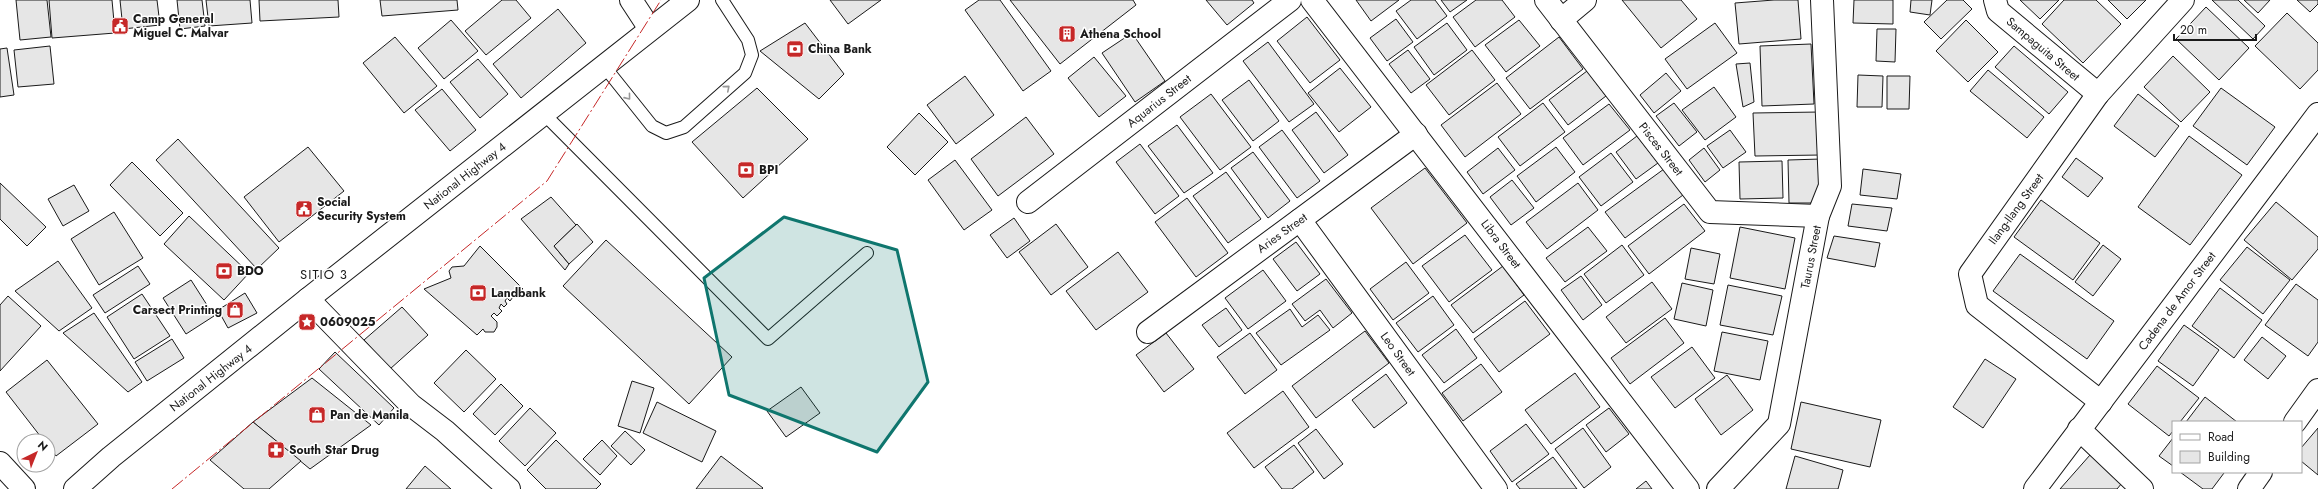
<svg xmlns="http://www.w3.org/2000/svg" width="2318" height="489" font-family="Jost,sans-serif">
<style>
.building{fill:#e6e6e6;stroke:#1a1a1a}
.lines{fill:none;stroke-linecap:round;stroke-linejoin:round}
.service-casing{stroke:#1a1a1a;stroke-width:14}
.minor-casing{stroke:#1a1a1a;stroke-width:24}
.primary-casing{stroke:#1a1a1a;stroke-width:24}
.service{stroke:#fff;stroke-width:12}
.minor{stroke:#fff;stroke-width:22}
.primary{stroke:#fff;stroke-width:22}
.power{stroke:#c62828;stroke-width:1;stroke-dasharray:14 3 2 3;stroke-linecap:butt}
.oneway{stroke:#989898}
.marked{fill:#0f766e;fill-opacity:0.2;stroke:#0f766e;stroke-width:3;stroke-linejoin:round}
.labels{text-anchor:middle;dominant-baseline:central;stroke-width:3;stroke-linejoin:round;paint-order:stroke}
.poi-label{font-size:12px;font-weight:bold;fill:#1a1a1a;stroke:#fff;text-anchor:start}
.street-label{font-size:12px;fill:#1a1a1a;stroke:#fff}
.neighbourhood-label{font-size:13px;letter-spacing:1px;fill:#1a1a1a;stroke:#fff}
</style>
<rect width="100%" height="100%" fill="#fff"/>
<g class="building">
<path d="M16 0H47L51 37 20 40Z"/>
<path d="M49 0H112L115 33 52 38Z"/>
<path d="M120 0H157L160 25 123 29Z"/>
<path d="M177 0H202L205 26 180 29Z"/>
<path d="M206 0H250L252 23 209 26Z"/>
<path d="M259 0H338L339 17 260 21Z"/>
<path d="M380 0H457L458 10 382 16Z"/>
<path d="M502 0H516L531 18 486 55 465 31Z"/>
<path d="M830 0H881L848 24Z"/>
<path d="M979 0H1000L1051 71 1023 91 965 10Z"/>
<path d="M1010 0H1133L1136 5 1060 64Z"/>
<path d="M1206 0H1252L1254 3 1227 25Z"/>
<path d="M1356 0H1399L1371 21Z"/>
<path d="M1411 0H1435L1447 16 1417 39 1396 11Z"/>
<path d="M1441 0H1467L1450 12Z"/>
<path d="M1476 0H1502L1515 17 1475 47 1453 17Z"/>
<path d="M1622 0H1681L1697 19 1661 48Z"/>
<path d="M1774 0H1798L1801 39 1739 44 1735 3Z"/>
<path d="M1854 0H1893V24L1853 23Z"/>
<path d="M1911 0H1932L1930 15 1910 12Z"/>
<path d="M1947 0H1963L1972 9 1941 39 1924 22Z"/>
<path d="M2020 0H2059L2040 19Z"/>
<path d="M2064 0H2096L2121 24 2083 63 2042 24Z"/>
<path d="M2108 0H2146L2127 19Z"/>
<path d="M2212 0H2238L2265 26 2253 39Z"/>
<path d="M2244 0H2270L2258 13Z"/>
<path d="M2297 0H2318V4L2310 12Z"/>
<path d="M2206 7 2249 48 2219 80 2176 39Z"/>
<path d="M558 9 586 43 521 98 493 64Z"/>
<path d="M2287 13 2318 43V70L2300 89 2255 46Z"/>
<path d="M1307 17 1340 60 1310 83 1277 41Z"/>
<path d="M1396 19 1413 42 1387 61 1370 38Z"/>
<path d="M451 20 478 51 444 79 418 48Z"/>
<path d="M1519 20 1540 46 1506 72 1485 45Z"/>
<path d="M1966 20 1998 52 1968 82 1936 51Z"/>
<path d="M805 23 844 74 819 99 760 51Z"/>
<path d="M1447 23 1467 50 1434 75 1414 47Z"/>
<path d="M1715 23 1737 53 1687 89 1665 59Z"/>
<path d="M1877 29H1896L1895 62 1876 61Z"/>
<path d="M1132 33 1165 81 1135 102 1102 53Z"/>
<path d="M395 37 437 86 404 113 363 63Z"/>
<path d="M1559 37 1583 69 1530 109 1506 78Z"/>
<path d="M1268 42 1314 104 1289 122 1243 61Z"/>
<path d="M1811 44 1814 104 1762 106 1760 46Z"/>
<path d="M50 46 54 84 18 87 14 50Z"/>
<path d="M2014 46 2068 92 2049 114 1995 67Z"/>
<path d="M7 48 14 95 0 97V49Z"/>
<path d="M1408 50 1430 79 1411 93 1389 64Z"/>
<path d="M1472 50 1495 80 1449 115 1426 85Z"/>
<path d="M2173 56 2210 92 2181 122 2144 87Z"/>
<path d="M1094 57 1126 96 1099 117 1068 78Z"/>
<path d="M478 59 508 94 480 118 450 82Z"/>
<path d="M1750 63 1754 102 1743 107 1736 64Z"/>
<path d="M1340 68 1371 107 1339 132 1308 93Z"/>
<path d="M1988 70 2044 117 2027 138 1970 91Z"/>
<path d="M1587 71 1606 96 1568 125 1549 100Z"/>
<path d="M1666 73 1681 91 1654 113 1640 95Z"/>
<path d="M1858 75 1883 76 1882 107H1857Z"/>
<path d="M965 76 994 115 956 144 927 105Z"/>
<path d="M1887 76H1910L1909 109H1887Z"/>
<path d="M1249 80 1279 121 1253 141 1222 100Z"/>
<path d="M1497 83 1521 114 1465 157 1441 125Z"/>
<path d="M1714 87 1736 117 1705 140 1682 110Z"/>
<path d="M757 88 808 139 743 198 692 142Z"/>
<path d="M2221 88 2275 127 2247 165 2193 126Z"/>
<path d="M442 89 476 130 450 151 415 110Z"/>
<path d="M1211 94 1251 147 1220 170 1180 117Z"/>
<path d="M2138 94 2179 126 2155 157 2114 126Z"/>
<path d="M1543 103 1565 132 1520 166 1498 137Z"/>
<path d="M1674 103 1697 132 1679 146 1656 116Z"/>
<path d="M1609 104 1630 130 1583 165 1563 138Z"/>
<path d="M1316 112 1348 155 1324 173 1292 130Z"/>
<path d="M1820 112 1821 155 1755 156 1753 113Z"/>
<path d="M919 113 948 142 915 175 887 147Z"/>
<path d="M1026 117 1054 154 998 196 971 159Z"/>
<path d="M1177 125 1213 173 1184 193 1148 146Z"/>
<path d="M1282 130 1320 181 1297 198 1259 147Z"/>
<path d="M1730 130 1746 152 1723 168 1707 146Z"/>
<path d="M1637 136 1658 163 1636 179 1616 152Z"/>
<path d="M2189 136 2242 175 2190 245 2138 207Z"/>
<path d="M178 139 279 248 257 269 156 160Z"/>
<path d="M1140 144 1179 196 1155 214 1116 162Z"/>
<path d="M308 147 344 191 279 242 244 197Z"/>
<path d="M1556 147 1575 172 1536 202 1517 176Z"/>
<path d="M1498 148 1515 170 1483 194 1467 172Z"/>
<path d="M1704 148 1720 170 1705 182 1689 160Z"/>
<path d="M1253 152 1290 201 1268 218 1231 168Z"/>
<path d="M1611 153 1633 182 1601 206 1579 177Z"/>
<path d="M2076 158 2103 178 2088 197 2062 177Z"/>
<path d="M1821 159 1822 203H1789L1788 160Z"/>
<path d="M955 160 992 210 964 230 928 180Z"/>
<path d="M1782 161 1783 198 1740 199 1739 162Z"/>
<path d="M132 162 183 213 160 236 110 185Z"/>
<path d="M1425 168 1467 223 1413 264 1371 208Z"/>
<path d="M1664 169 1683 195 1625 238 1605 212Z"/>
<path d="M1863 169 1901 174 1897 199 1860 195Z"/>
<path d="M1226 172 1261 219 1228 243 1193 196Z"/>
<path d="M1512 180 1534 208 1511 225 1490 197Z"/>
<path d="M0 183 46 227 27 246 0 219Z"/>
<path d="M1578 183 1598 210 1547 249 1526 222Z"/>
<path d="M74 185 89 211 63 226 48 199Z"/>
<path d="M551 197 576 225 554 246 569 264 565 270 521 219Z"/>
<path d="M1187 198 1228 253 1196 277 1155 222Z"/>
<path d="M2041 200 2100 243 2073 280 2014 237Z"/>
<path d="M2276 202 2318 237V249L2292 280 2244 240Z"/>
<path d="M1684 204 1705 231 1649 274 1628 246Z"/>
<path d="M1852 204 1892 208 1887 231 1848 226Z"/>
<path d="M114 212 143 258 99 285 71 239Z"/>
<path d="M189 216 249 273 224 300 164 244Z"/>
<path d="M1014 218 1030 241 1007 258 990 235Z"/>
<path d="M577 224 593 242 569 264 554 246Z"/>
<path d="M1056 224 1088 267 1051 295 1019 252Z"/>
<path d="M1588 227 1607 251 1565 282 1546 258Z"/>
<path d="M1740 227 1795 238 1785 289 1730 278Z"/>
<path d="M1465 235 1492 270 1449 302 1422 266Z"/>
<path d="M1834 236 1880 243 1875 267 1827 258Z"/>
<path d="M606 240 732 357 689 404 563 286Z"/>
<path d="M1296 242 1320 274 1297 291 1273 259Z"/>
<path d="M1622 245 1644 275 1606 303 1584 274Z"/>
<path d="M2103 245 2121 259 2093 296 2075 282Z"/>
<path d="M480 246 523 289 518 294 515 290 511 295 513 297 510 301 507 298 505 301 507 304 504 307 501 304 499 308 502 311 497 316 494 313 491 316 497 322V327L494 332H485L483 329 477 335 424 289 451 278 449 271 452 267 464 266Z"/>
<path d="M2247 247 2290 280 2263 314 2220 280Z"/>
<path d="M1691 248 1720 254 1714 284 1685 279Z"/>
<path d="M1118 252 1148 292 1096 330 1066 291Z"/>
<path d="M2020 254 2114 321 2087 359 1993 291Z"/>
<path d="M58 261 92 308 59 331 15 291Z"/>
<path d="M1406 262 1429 293 1393 320 1370 289Z"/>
<path d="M138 266 150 284 105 313 93 295Z"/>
<path d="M1503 266 1524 295 1473 333 1451 305Z"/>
<path d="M1263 270 1286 301 1248 329 1225 298Z"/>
<path d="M1581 276 1602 305 1583 320 1561 290Z"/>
<path d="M1326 279 1352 313 1333 328 1320 310 1305 321 1292 304Z"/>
<path d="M191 280 214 316 186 334 163 298Z"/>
<path d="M1652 282 1672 309 1626 343 1606 317Z"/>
<path d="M1682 283 1713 290 1706 326 1674 319Z"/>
<path d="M2296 284 2318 300V342L2308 356 2265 325Z"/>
<path d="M1728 285 1782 296 1773 335 1720 325Z"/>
<path d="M2220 288 2262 320 2234 358 2192 326Z"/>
<path d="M245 293 257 313 228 328 218 310Z"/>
<path d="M142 294 170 336 134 359 107 317Z"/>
<path d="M8 296 41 326 0 371V305Z"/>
<path d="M1433 296 1454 325 1418 352 1396 323Z"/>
<path d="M1525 301 1550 334 1499 372 1474 339Z"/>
<path d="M402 307 428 335 390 369 364 340Z"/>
<path d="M1226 308 1242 330 1219 347 1202 325Z"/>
<path d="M1290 309 1302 327 1318 315 1330 330 1281 365 1256 333Z"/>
<path d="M94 313 142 382 128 392 63 333Z"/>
<path d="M1665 318 1684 343 1630 384 1611 358Z"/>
<path d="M2184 325 2219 350 2193 386 2158 361Z"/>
<path d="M1456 329 1477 358 1444 383 1422 355Z"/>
<path d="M1365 331 1389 363 1316 418 1292 386Z"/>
<path d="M1722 332 1768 341 1760 380 1714 371Z"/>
<path d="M1166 333 1194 369 1164 392 1136 355Z"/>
<path d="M1250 333 1277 370 1245 394 1217 357Z"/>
<path d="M2262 337 2286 356 2268 379 2244 360Z"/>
<path d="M172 339 184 358 147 381 135 362Z"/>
<path d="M1692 347 1715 378 1675 408 1651 377Z"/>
<path d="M466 350 496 379 464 412 434 383Z"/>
<path d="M335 352 394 408 379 425 319 369Z"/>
<path d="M1985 359 2016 379 1983 428 1953 407Z"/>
<path d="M47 360 98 424 56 456 48 446V441H44L6 392Z"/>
<path d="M1481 364 1502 392 1463 421 1442 393Z"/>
<path d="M2157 366 2199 398 2180 422H2173V431L2169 436 2128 404Z"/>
<path d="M1575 373 1600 407 1551 444 1525 410Z"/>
<path d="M1386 374 1407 403 1374 428 1352 400Z"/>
<path d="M1727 375 1753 410 1721 435 1695 399Z"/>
<path d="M312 378 371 425 310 469 253 422Z"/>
<path d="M632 381 654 388 640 433 618 426Z"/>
<path d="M501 384 523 406 495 435 473 414Z"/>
<path d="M801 387 820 413 786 437 767 411Z"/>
<path d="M1283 391 1309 427 1254 468 1227 433Z"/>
<path d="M2205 397 2237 422H2186Z"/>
<path d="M657 402 716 431 702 462 643 433Z"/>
<path d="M1801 402 1881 420 1870 467 1791 449Z"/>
<path d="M530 408 556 433 525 466 499 441Z"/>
<path d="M1609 408 1629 434 1606 452 1586 425Z"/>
<path d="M253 422 301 461 269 489H244L210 460Z"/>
<path d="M1526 424 1549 454 1512 482 1490 451Z"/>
<path d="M1583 428 1611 467 1584 488 1555 449Z"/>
<path d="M2318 428V475L2301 461V448Z"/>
<path d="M1316 429 1343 464 1324 479 1298 443Z"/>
<path d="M625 431 645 450 631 465 611 446Z"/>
<path d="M2173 438V466L2159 456Z"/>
<path d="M556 440 601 484 596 489H546L527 470Z"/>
<path d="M602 440 617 456 600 475 583 459Z"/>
<path d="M1294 445 1314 472 1292 489H1282L1265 467Z"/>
<path d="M2090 455 2122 483 2117 489H2060Z"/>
<path d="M721 456 763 488 762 489H696Z"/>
<path d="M1795 456 1843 470 1838 489H1786Z"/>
<path d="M1553 457 1577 489H1520L1516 484Z"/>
<path d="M425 466 451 489H406Z"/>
<path d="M2180 472H2223L2224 473 2212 489H2203Z"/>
<path d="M1646 481 1652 489H1636Z"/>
</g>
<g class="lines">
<defs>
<g id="service">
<path d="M604 66 652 126 666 133 684 127 745 73 752 55 748 40 722 0"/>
<path d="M544 114 768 339 867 253"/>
</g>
<g id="minor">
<path d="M631 0 650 29"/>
<path d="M1312 0 1688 489"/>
<path d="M1546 0 1710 212 1818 216"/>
<path d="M1995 0 1998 11 2098 94"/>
<path d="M1561 20 1585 0"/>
<path d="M1028 202 1290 0"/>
<path d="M1300 220 1496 489"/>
<path d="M308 299 411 405 445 431 509 489"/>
<path d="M1148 332 1416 134"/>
<path d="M2101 402 1977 305 1970 274 2098 94 2183 0"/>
<path d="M2295 422 2318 390"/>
<path d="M2079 429 2142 489"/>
<path d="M0 463 24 489"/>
<path d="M1718 489 1779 424 1818 216 1830 186 1822 0"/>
<path d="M2035 489 2318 114"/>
<path d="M2249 489 2261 472"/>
</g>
<path id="primary" d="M75 489 111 457 308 299 688 0"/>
</defs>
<use href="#service" class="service-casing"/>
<use href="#minor" class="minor-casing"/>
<use href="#primary" class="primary-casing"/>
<use href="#service" class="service"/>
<use href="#minor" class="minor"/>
<use href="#primary" class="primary"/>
<path class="power" d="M172 489 547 181 661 0"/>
</g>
<defs><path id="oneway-chevron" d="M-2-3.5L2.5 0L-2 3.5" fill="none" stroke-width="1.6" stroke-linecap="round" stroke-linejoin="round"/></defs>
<g class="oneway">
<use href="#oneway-chevron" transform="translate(727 88) rotate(-41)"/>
<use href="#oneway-chevron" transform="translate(628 97) rotate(51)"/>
</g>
<path class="marked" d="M784 217 897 250 928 382 877 452 729 395 704 278Z"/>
<defs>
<symbol id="civic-square" viewBox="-11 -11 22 22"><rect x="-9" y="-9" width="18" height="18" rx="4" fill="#c62828" stroke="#fff"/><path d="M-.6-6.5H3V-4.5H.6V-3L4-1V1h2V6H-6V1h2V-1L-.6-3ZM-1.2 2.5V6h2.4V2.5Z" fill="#fff"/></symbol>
<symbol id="building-square" viewBox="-11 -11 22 22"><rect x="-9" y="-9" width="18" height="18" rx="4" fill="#c62828" stroke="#fff"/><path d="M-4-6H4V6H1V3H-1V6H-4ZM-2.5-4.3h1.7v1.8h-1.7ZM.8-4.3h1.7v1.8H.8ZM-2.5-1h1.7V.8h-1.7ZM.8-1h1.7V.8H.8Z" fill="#fff"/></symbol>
<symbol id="bank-square" viewBox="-11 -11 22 22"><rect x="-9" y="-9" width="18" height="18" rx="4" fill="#c62828" stroke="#fff"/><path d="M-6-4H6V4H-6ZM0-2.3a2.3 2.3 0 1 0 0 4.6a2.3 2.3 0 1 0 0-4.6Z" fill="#fff"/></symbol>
<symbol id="shop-square" viewBox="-11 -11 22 22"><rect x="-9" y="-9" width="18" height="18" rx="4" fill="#c62828" stroke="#fff"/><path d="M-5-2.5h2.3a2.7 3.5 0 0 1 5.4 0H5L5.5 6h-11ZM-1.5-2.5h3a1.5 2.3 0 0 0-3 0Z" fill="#fff"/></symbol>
<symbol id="sight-square" viewBox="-11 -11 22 22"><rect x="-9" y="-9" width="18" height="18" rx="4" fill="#c62828" stroke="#fff"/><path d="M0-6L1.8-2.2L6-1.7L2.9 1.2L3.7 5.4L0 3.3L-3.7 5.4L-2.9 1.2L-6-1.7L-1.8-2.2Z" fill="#fff"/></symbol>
<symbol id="pharmacy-square" viewBox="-11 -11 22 22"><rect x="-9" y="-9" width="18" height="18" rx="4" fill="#c62828" stroke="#fff"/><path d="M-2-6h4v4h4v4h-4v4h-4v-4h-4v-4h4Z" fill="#fff"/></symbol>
</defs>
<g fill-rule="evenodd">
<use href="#civic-square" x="110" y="16" width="20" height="20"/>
<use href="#building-square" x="1057" y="24" width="20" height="20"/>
<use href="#bank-square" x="785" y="39" width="20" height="20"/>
<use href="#bank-square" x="736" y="160" width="20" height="20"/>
<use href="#civic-square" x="294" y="199" width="20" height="20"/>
<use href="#bank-square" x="214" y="261" width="20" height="20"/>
<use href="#bank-square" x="468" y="283" width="20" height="20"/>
<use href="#shop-square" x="225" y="300" width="20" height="20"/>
<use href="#sight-square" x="297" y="312" width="20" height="20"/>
<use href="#shop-square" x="307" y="405" width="20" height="20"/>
<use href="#pharmacy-square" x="266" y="440" width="20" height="20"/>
</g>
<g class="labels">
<g class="poi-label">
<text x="133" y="19">Camp General<tspan x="133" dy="14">Miguel C. Malvar</tspan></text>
<text x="1080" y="34">Athena School</text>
<text x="808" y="49">China Bank</text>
<text x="759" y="170">BPI</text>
<text x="317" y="202">Social<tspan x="317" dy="14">Security System</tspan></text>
<text x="237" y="271">BDO</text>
<text x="491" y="293">Landbank</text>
<text x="222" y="310" text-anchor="end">Carsect Printing</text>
<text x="320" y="322">0609025</text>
<text x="330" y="415">Pan de Manila</text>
<text x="289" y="450">South Star Drug</text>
</g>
<g class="street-label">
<text transform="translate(2043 49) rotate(40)">Sampaguita Street</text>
<text transform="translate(1159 101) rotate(-38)">Aquarius Street</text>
<text transform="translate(1661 149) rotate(52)">Pisces Street</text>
<text transform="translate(465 176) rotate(-38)">National Highway 4</text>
<text transform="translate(2016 209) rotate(-54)">Ilang-Ilang Street</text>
<text transform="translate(1282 233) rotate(-36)">Aries Street</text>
<text transform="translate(1501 244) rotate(53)">Libra Street</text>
<text transform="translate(1811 257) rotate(-79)">Taurus Street</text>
<text transform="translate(2177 301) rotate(-53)">Cadena de Amor Street</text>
<text transform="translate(1398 354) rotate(54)">Leo Street</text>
<text transform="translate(211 378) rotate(-38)">National Highway 4</text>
</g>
<g class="neighbourhood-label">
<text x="324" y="274">SITIO 3</text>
</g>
</g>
<rect x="2172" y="421" width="130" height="52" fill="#ffffff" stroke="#a3a3a3"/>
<rect x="2180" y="434" width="20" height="6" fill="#ffffff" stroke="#a3a3a3"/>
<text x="2208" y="441" font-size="12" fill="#1a1a1a">Road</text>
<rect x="2180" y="451" width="20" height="12" fill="#e6e6e6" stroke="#a3a3a3"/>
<text x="2208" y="461" font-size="12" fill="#1a1a1a">Building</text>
<g transform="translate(36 453) rotate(43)"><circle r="19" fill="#ffffff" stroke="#a3a3a3"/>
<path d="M0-3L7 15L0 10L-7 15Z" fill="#c62828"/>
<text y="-6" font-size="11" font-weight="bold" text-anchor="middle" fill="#1a1a1a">N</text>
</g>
<path d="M2174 34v6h82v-6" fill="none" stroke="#1a1a1a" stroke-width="2"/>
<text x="2180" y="34" font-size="12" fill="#1a1a1a" stroke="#ffffff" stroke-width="3" paint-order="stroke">20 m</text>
</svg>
